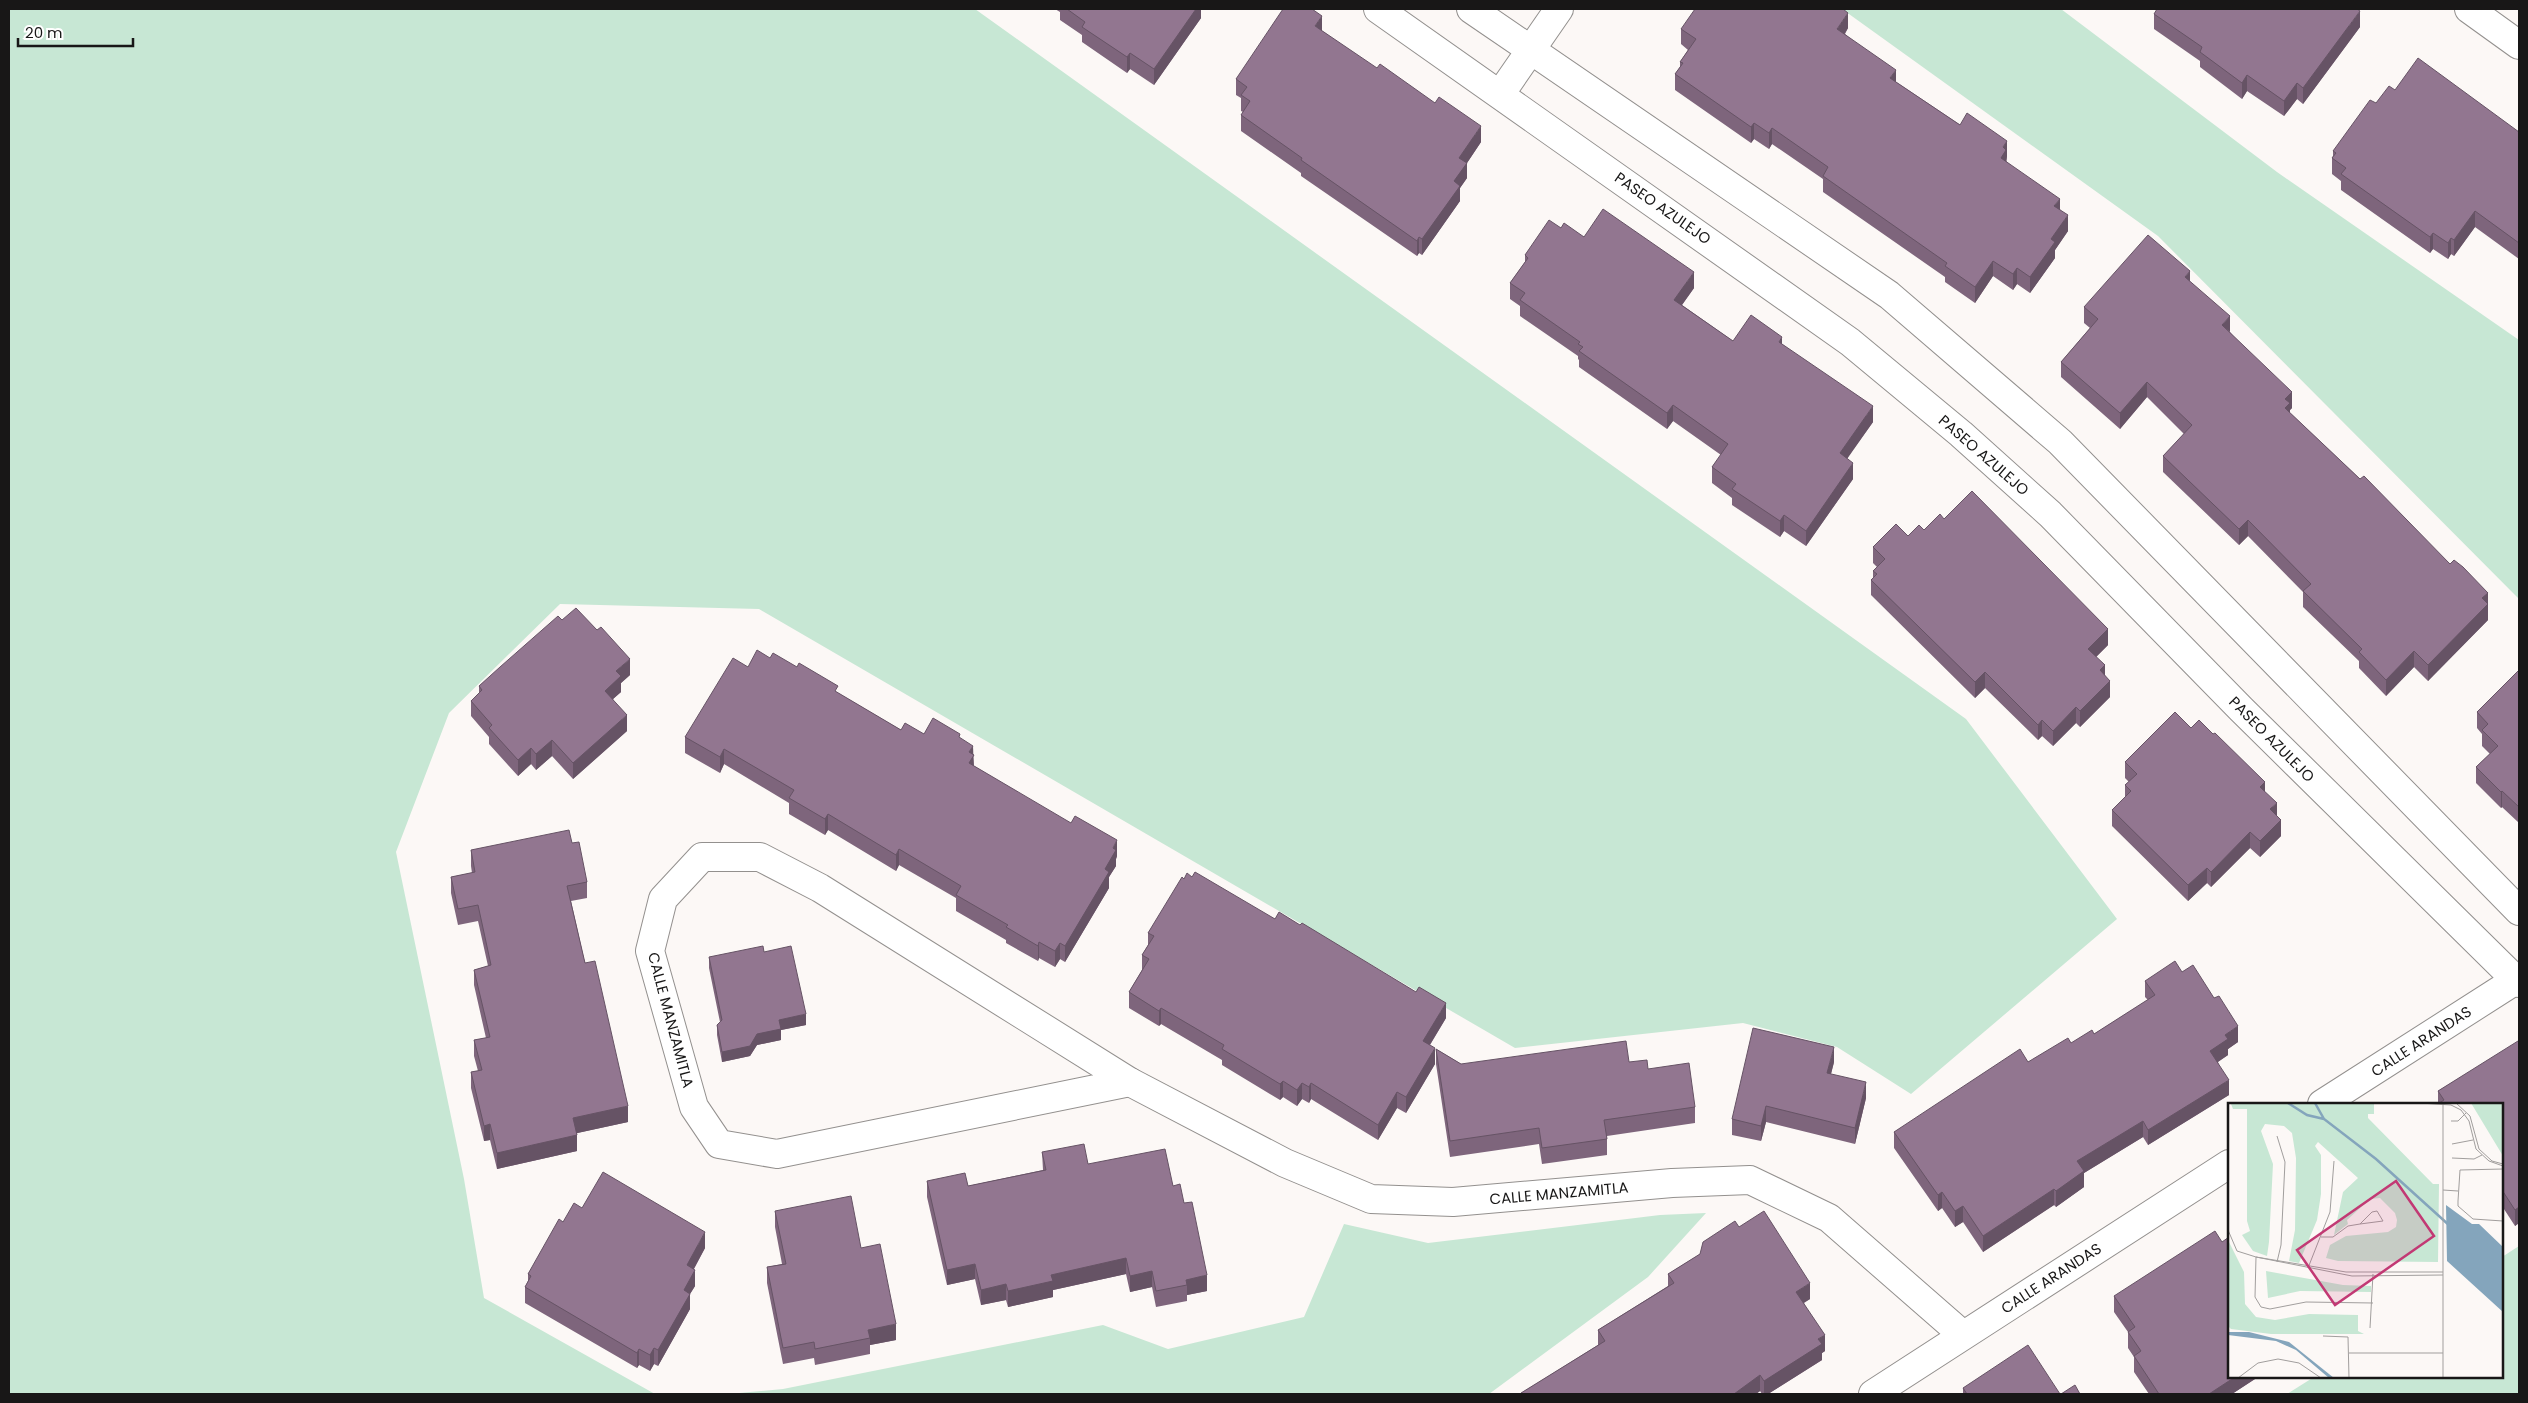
<svg xmlns="http://www.w3.org/2000/svg" width="2528" height="1403" font-family="Poppins,sans-serif">
<style>
.green{fill:#c7e7d4}
.lines{fill:none;stroke-linecap:round;stroke-linejoin:round}
.street-casing{stroke:#93908e;stroke-width:30}
.street{stroke:#fff;stroke-width:28}
.wall{fill:#7e657c}
.shaded-wall{fill:#665365}
.building{fill:#927690;stroke:#665365}
.labels{text-anchor:middle;dominant-baseline:central;stroke-width:5;stroke-linejoin:round;paint-order:stroke}
.street-label{font-size:15px;fill:#181717;stroke:#fff}
.inset-river{fill:none;stroke:#84a5bc;stroke-width:2.5}
.inset-road{fill:none;stroke:#a19e9d;stroke-width:1}
.view{fill:#c23974;fill-opacity:0.15;stroke:#c23974;stroke-width:2.5}
.inset-edge{fill:none;stroke:#181717;stroke-width:2.5}
</style>
<rect width="100%" height="100%" fill="#fcf8f6"/>
<g class="green">
<path d="M9 9H975L1966 719 2117 919 1911 1094 1837 1047 1743 1023 1515 1048 759 609 560 604 449 713 396 852 464 1179 484 1298 655 1394H9Z"/>
<path d="M1842 9H2061L2277 172 2519 340V599L2158 236Z"/>
<path d="M1706 1213 1648 1277 1489 1394H728L783 1389 1103 1325 1168 1349 1304 1317 1344 1224 1428 1243 1660 1215Z"/>
<path d="M2519 1246V1394H2287L2314 1377H2502V1257Z"/>
</g>
<g class="lines">
<defs>
<g id="street">
<path d="M1378 9 1850 342 1961 434 2050 514 2241 709 2519 983"/>
<path d="M1471 9 1889 295 2060 442 2519 911"/>
<path d="M2469 9 2519 45"/>
<path d="M1501 93 1559 9"/>
<path d="M702 857H760L820 888 1130 1082 777 1154 719 1144 694 1107 650 951 663 899Z"/>
<path d="M1130 1082 1285 1163 1371 1199 1453 1202 1672 1183 1750 1180 1829 1218 1963 1335"/>
<path d="M2322 1104 2519 978"/>
<path d="M1873 1394 2229 1164"/>
</g>
</defs>
<use href="#street" class="street-casing"/>
<use href="#street" class="street"/>
</g>
<g class="wall">
<path d="M1055 9H1201V18L1154 85 1130 69 1127 73 1082 42V35L1060 20V12Z"/>
<path d="M2154 14 2360 27 2303 104 2297 99 2284 116 2247 91 2242 99 2200 67V61L2154 29Z"/>
<path d="M1848 28 1845 34 1896 82 2007 156 2006 161 2060 209 2068 231 2055 250V258L2030 293 2017 284 2013 290 1993 276 1975 303 1945 282V277L1823 192V179L1772 144 1769 149 1754 139 1751 143 1675 90V74L1680 67V62L1688 50 1681 44V29Z"/>
<path d="M1322 31 1481 142 1467 163V178L1460 188V201L1422 255 1419 253 1417 256 1301 176V173L1241 131V115L1243 112 1241 111V98L1236 95V79Z"/>
<path d="M2395 90 2519 132V259L2475 227 2454 256 2451 254 2448 259 2433 249 2430 253 2341 190V181L2332 174V158L2333 156V151L2376 103Z"/>
<path d="M1561 228 1584 237 1694 288 1682 305 1733 341 1782 344 1873 422 1847 458 1853 479 1806 546 1784 531 1780 537 1732 505V498L1712 483V467L1721 455 1673 421 1667 429 1579 367V360L1578 359V356L1520 316V306L1510 299V283L1525 262V255Z"/>
<path d="M2190 282 2230 332 2292 408 2290 410V413L2450 564 2488 593V620L2428 681 2414 667 2386 696 2359 668V661L2303 607V592L2248 536 2239 545 2163 472V456L2184 434 2147 397 2120 429 2061 377V362L2090 328 2084 323V307Z"/>
<path d="M1944 519 2108 645 2096 657 2105 675 2110 697 2080 727 2076 723 2053 746 2042 736 2038 740 1985 688 1975 698 1871 595V580L1873 578V571L1877 567 1873 563V547L1908 536 1924 530Z"/>
<path d="M562 620 630 675 621 683V692L613 699 627 731 573 779 552 756 536 770 531 764 518 776 489 744V737L471 716V701L479 693V686Z"/>
<path d="M770 658 838 693 901 730 924 734 960 738 973 755 974 766 1117 856 1116 859V866L1109 877V888L1065 962 1060 959 1055 967 1039 958 1038 961 1006 943V940L956 911V898L899 865 896 871 828 830 825 835 789 814V803L724 764 720 773 685 753V737L748 667Z"/>
<path d="M2519 670V823L2502 807 2501 808 2476 783V767L2490 754 2482 746V734L2477 728V712Z"/>
<path d="M2191 728 2265 792 2277 816 2281 836 2260 857 2250 848 2211 887 2207 883 2188 901 2112 826V810L2125 797V785L2129 782 2125 778V762Z"/>
<path d="M572 843 587 882V898L571 901 585 963 628 1122 577 1133V1151L497 1169 490 1140 484 1141 471 1088V1072L478 1071 474 1056V1040L486 1038 474 985V970L488 966 478 921 458 925 451 893V877L472 873 471 866V850Z"/>
<path d="M1192 877 1275 919 1446 1018 1430 1045 1435 1064 1406 1113 1397 1108 1378 1140 1311 1099 1309 1103 1302 1099 1297 1106 1283 1097 1280 1100 1222 1065V1060L1161 1024 1159 1026 1129 1008V992L1142 970V955L1148 945V933L1184 879Z"/>
<path d="M764 952 806 1025 781 1030V1040L757 1045 750 1056 722 1062 717 1035V1025L720 1022 709 968V957Z"/>
<path d="M2182 972 2238 1042 2228 1049V1055L2218 1062 2229 1095 2148 1145 2143 1137 2084 1173V1187L2056 1207 2054 1205 1983 1252 1963 1222 1955 1227 1942 1208 1938 1211 1894 1148V1132L2028 1062 2094 1034 2148 1000 2145 997V981Z"/>
<path d="M2519 1042V1223L2515 1226 2502 1206V1104H2438V1091Z"/>
<path d="M1436 1049 1461 1064 1629 1062 1648 1069 1695 1107V1123L1607 1136V1155L1542 1164 1539 1144 1450 1157 1436 1064Z"/>
<path d="M1834 1062 1831 1074 1866 1098 1855 1144 1766 1122 1761 1141 1732 1135V1119Z"/>
<path d="M1042 1152 1173 1186 1184 1203 1207 1291 1187 1295V1301L1156 1307 1152 1287 1130 1292 1126 1274 1053 1290V1297L1008 1307 1006 1300 981 1305 975 1279 947 1285 927 1197V1181L968 1186 1043 1170Z"/>
<path d="M582 1208 705 1248 694 1269 695 1286 690 1294V1309L658 1366 654 1364 650 1371 639 1365 637 1368 525 1303V1287L528 1281V1274L563 1222Z"/>
<path d="M775 1211 861 1248 896 1340 870 1345V1354L815 1365 814 1358 783 1364 767 1283V1267L782 1264 775 1227Z"/>
<path d="M1739 1227 1810 1299 1804 1303 1825 1351 1822 1353V1360L1768 1394H1762L1760 1391 1756 1394H1521V1393L1598 1345V1330L1668 1286V1274L1700 1254Z"/>
<path d="M2114 1296 2258 1377 2232 1394H2149L2134 1372V1357L2128 1348V1332L2114 1312Z"/>
<path d="M1963 1388 2060 1394H1963Z"/>
</g>
<g class="shaded-wall">
<path d="M1196 9H1201V18L1154 85V69Z"/>
<path d="M2360 11V27L2303 104V88Z"/>
<path d="M1848 13V28L1837 45V29Z"/>
<path d="M1322 16V32L1315 26Z"/>
<path d="M1130 53V69L1127 73V57Z"/>
<path d="M1896 70V86L1890 78Z"/>
<path d="M2247 75V91L2242 99V83Z"/>
<path d="M2297 83V99L2284 116V101Z"/>
<path d="M1754 123V139L1751 143V127Z"/>
<path d="M1481 126V142L1467 163V178L1460 188V201L1422 255V239L1454 181 1459 158Z"/>
<path d="M1772 128V144L1769 149V133Z"/>
<path d="M2007 141V156L2006 166 2001 158 2003 147Z"/>
<path d="M2060 199V214L2054 206Z"/>
<path d="M2475 211V227L2454 256V240Z"/>
<path d="M2068 215V231L2055 250V258L2030 293V277L2051 239Z"/>
<path d="M2433 233V249L2430 253V237Z"/>
<path d="M1419 237V253L1417 256V241Z"/>
<path d="M2451 238V254L2448 259V243Z"/>
<path d="M1993 261V276L1975 303V287Z"/>
<path d="M2017 268V284L2013 290V274Z"/>
<path d="M2190 271V287L2185 277Z"/>
<path d="M1694 272V288L1674 316V300Z"/>
<path d="M2230 316V332L2222 325Z"/>
<path d="M1782 337V353L1779 342Z"/>
<path d="M2147 382V397L2120 429V413Z"/>
<path d="M2292 392V408L2290 410V419L2285 424V399Z"/>
<path d="M1673 405V421L1667 429V413Z"/>
<path d="M1873 406V422L1840 469V453Z"/>
<path d="M1853 463V479L1806 546V531Z"/>
<path d="M1784 515V531L1780 537V521Z"/>
<path d="M2248 520V536L2239 545V529Z"/>
<path d="M2488 593V620L2428 681V665L2482 598Z"/>
<path d="M2108 629V645L2088 665V649Z"/>
<path d="M2414 651V667L2386 696V680Z"/>
<path d="M630 659V675L621 683V692L605 706V691L616 671Z"/>
<path d="M2105 665V681L2100 670Z"/>
<path d="M1985 672V688L1975 698V682Z"/>
<path d="M2110 681V697L2080 727V711Z"/>
<path d="M2076 707V723L2053 746V731Z"/>
<path d="M627 715V731L573 779V763Z"/>
<path d="M2042 720V736L2038 740V725Z"/>
<path d="M552 740V756L536 770V754Z"/>
<path d="M973 746 974 771 969 779V752Z"/>
<path d="M531 748V764L518 776V760Z"/>
<path d="M724 749V764L720 773V757Z"/>
<path d="M2265 782V798L2260 787Z"/>
<path d="M2502 791V807L2501 808V792Z"/>
<path d="M2277 803V819L2270 809Z"/>
<path d="M828 814V830L825 835V819Z"/>
<path d="M2281 820V836L2260 857V841Z"/>
<path d="M2250 832V848L2211 887V872Z"/>
<path d="M1117 840V856L1116 859V866L1109 877V888L1065 962V946L1105 869 1113 848Z"/>
<path d="M899 849V865L896 871V855Z"/>
<path d="M2207 868V883L2188 901V885Z"/>
<path d="M1039 942V958L1038 961V946Z"/>
<path d="M1060 943V959L1055 967V951Z"/>
<path d="M1446 1003V1018L1423 1056V1041Z"/>
<path d="M1161 1008V1024L1159 1026V1011Z"/>
<path d="M806 1014V1025L781 1030V1040L757 1045 750 1056 722 1062V1052L757 1034 779 1020Z"/>
<path d="M2238 1026V1042L2228 1049V1055L2210 1067V1051L2225 1035Z"/>
<path d="M1834 1047V1062L1827 1089V1073Z"/>
<path d="M1435 1048V1064L1406 1113V1097Z"/>
<path d="M2229 1080V1095L2148 1145V1130Z"/>
<path d="M1283 1081V1097L1280 1100V1084Z"/>
<path d="M1866 1082V1098L1855 1144V1128Z"/>
<path d="M1302 1083V1099L1297 1106V1090Z"/>
<path d="M1311 1083V1099L1309 1103V1087Z"/>
<path d="M1397 1092V1108L1378 1140V1125Z"/>
<path d="M628 1106V1122L573 1134V1118Z"/>
<path d="M1766 1106V1122L1761 1141V1126Z"/>
<path d="M2143 1121V1137L2084 1173V1187L2056 1207V1191L2077 1161Z"/>
<path d="M490 1124V1140L484 1141V1126Z"/>
<path d="M577 1135V1151L497 1169V1153Z"/>
<path d="M2054 1189V1205L1983 1252V1236Z"/>
<path d="M1942 1192V1208L1938 1211V1195Z"/>
<path d="M1963 1206V1222L1955 1227V1211Z"/>
<path d="M2519 1207V1223L2515 1226V1210Z"/>
<path d="M705 1232V1248L687 1281V1265Z"/>
<path d="M1126 1258V1274L1053 1290V1297L1008 1307V1291L1051 1275Z"/>
<path d="M975 1264V1279L947 1285V1270Z"/>
<path d="M695 1270V1286L690 1294V1309L658 1366V1350L684 1290Z"/>
<path d="M1152 1271V1287L1130 1292V1276Z"/>
<path d="M1207 1275V1291L1187 1295V1285L1186 1280Z"/>
<path d="M1810 1283V1299L1796 1307V1292Z"/>
<path d="M1006 1284V1300L981 1305V1290Z"/>
<path d="M896 1324V1340L870 1345V1338L868 1330Z"/>
<path d="M1825 1335V1351L1822 1353V1360L1768 1394H1764V1381L1818 1339Z"/>
<path d="M654 1348V1364L650 1371V1355Z"/>
<path d="M639 1349V1365L637 1368V1353Z"/>
<path d="M1760 1375V1391L1756 1394H1734Z"/>
<path d="M2235 1377H2258L2232 1394H2209Z"/>
</g>
<g class="building">
<path d="M1067 9H1196L1154 69 1130 53 1127 57 1082 27 1085 22Z"/>
<path d="M1283 9H1312L1322 16 1315 26 1377 68 1380 64 1435 103 1439 97 1481 126 1459 158 1467 163 1454 181 1460 186 1422 239 1419 237 1417 241 1301 160 1302 158 1241 115 1250 101 1241 95 1247 87 1236 79Z"/>
<path d="M1695 9H1843L1848 13 1837 29 1896 70 1890 78 1960 125 1967 113 2007 141 2003 147 2006 150 2001 158 2060 199 2054 206 2068 215 2051 239 2055 242 2030 277 2017 268 2013 274 1993 261 1975 287 1945 266 1947 263 1823 176 1828 167 1772 128 1769 133 1754 123 1751 127 1675 74 1683 63 1680 62 1696 39 1681 29Z"/>
<path d="M2157 9H2357L2360 11 2303 88 2297 83 2284 101 2247 75 2242 83 2200 52 2202 47 2154 14Z"/>
<path d="M2418 58 2519 132V243L2475 211 2454 240 2451 238 2448 243 2433 233 2430 237 2341 174 2346 168 2332 158 2336 153 2333 151 2370 100 2376 103 2389 86 2395 90Z"/>
<path d="M1603 209 1694 272 1674 300 1733 341 1751 315 1782 337 1779 342 1873 406 1840 453 1853 463 1806 531 1784 515 1780 521 1732 489 1736 484 1712 467 1728 444 1673 405 1667 413 1579 351 1583 347 1578 344 1580 342 1520 300 1525 293 1510 283 1528 258 1525 255 1549 220 1561 228 1564 223 1584 237Z"/>
<path d="M2148 235 2190 271 2185 277 2230 316 2222 325 2292 392 2285 399 2290 403 2285 408 2360 479 2364 476 2450 564 2454 560 2463 567 2488 593 2482 598 2488 604 2428 665 2414 651 2386 680 2359 652 2362 649 2303 591 2311 584 2248 520 2239 529 2163 456 2192 425 2147 382 2120 413 2061 362 2098 319 2084 307Z"/>
<path d="M1972 491 2108 629 2088 649 2105 665 2100 670 2110 681 2080 711 2076 707 2053 731 2042 720 2038 725 1985 672 1975 682 1871 580 1877 574 1873 571 1885 559 1873 547 1896 524 1908 536 1919 525 1924 530 1940 514 1944 519Z"/>
<path d="M576 608 597 630 601 627 630 659 616 671 621 676 605 691 627 715 573 763 552 740 536 754 531 748 518 760 489 728 492 725 471 701 482 690 479 686 500 667 558 616 562 620Z"/>
<path d="M757 650 770 658 773 653 797 667 799 663 838 686 835 691 901 730 905 723 924 734 933 718 960 734 959 737 973 746 969 752 974 755 969 763 1071 823 1075 816 1117 840 1113 848 1116 850 1105 869 1109 872 1065 946 1060 943 1055 951 1039 942 1038 946 1006 927 1008 925 956 895 961 886 899 849 896 855 828 814 825 819 789 798 794 790 724 749 720 757 685 737 733 658 748 667Z"/>
<path d="M2519 670V807L2502 791 2501 792 2476 767 2498 746 2482 730 2488 724 2477 712Z"/>
<path d="M2175 712 2191 728 2199 720 2213 734 2215 733 2265 782 2260 787 2277 803 2270 809 2281 820 2260 841 2250 832 2211 872 2207 868 2188 885 2112 810 2131 791 2125 785 2137 774 2125 762Z"/>
<path d="M569 830 572 843 579 842 587 882 567 886 585 963 595 961 628 1106 573 1118 577 1135 497 1153 490 1124 484 1126 471 1072 482 1070 474 1040 490 1037 474 970 491 965 478 905 458 909 451 877 475 872 471 850Z"/>
<path d="M1195 872 1275 919 1279 912 1300 925 1302 923 1416 992 1419 987 1446 1003 1423 1041 1435 1048 1406 1097 1397 1092 1378 1125 1311 1083 1309 1087 1302 1083 1297 1090 1283 1081 1280 1084 1222 1049 1224 1045 1161 1008 1159 1011 1129 992 1149 959 1142 955 1154 936 1148 933 1182 877 1184 879 1187 873 1192 877Z"/>
<path d="M763 946 764 952 791 946 806 1014 779 1020 781 1029 757 1034 750 1046 722 1052 717 1025 722 1020 709 957Z"/>
<path d="M2175 961 2182 972 2193 965 2214 998 2219 996 2238 1026 2225 1035 2228 1039 2210 1051 2229 1080 2148 1130 2143 1121 2077 1161 2084 1171 2056 1191 2054 1189 1983 1236 1963 1206 1955 1211 1942 1192 1938 1195 1894 1132 2020 1049 2028 1062 2068 1038 2071 1043 2092 1030 2094 1034 2155 995 2145 981Z"/>
<path d="M1753 1028 1834 1047 1827 1073 1866 1082 1855 1128 1766 1106 1761 1126 1732 1119Z"/>
<path d="M1626 1041 1629 1062 1647 1060 1648 1069 1689 1063 1695 1107 1604 1120 1607 1139 1542 1148 1539 1128 1450 1141 1436 1049 1461 1064Z"/>
<path d="M2518 1041 2519 1042V1207L2515 1210 2502 1190V1104H2438L2444 1100 2438 1091Z"/>
<path d="M1084 1144 1088 1164 1165 1149 1173 1186 1180 1184 1184 1203 1192 1202 1207 1275 1186 1280 1187 1285 1156 1291 1152 1271 1130 1276 1126 1258 1051 1275 1053 1281 1008 1291 1006 1284 981 1290 975 1264 947 1270 927 1181 965 1173 968 1186 1046 1170 1042 1152Z"/>
<path d="M603 1172 705 1232 687 1265 695 1270 684 1290 690 1294 658 1350 654 1348 650 1355 639 1349 637 1353 525 1287 531 1276 528 1274 559 1219 563 1222 574 1203 582 1208Z"/>
<path d="M851 1196 861 1248 880 1244 896 1324 868 1330 870 1338 815 1349 814 1342 783 1348 767 1267 786 1264 775 1211Z"/>
<path d="M1764 1211 1810 1283 1796 1292 1825 1335 1818 1339 1822 1344 1764 1381 1760 1375 1734 1394H1522L1521 1393 1605 1341 1598 1330 1674 1283 1668 1274 1700 1254 1703 1242 1735 1221 1739 1227Z"/>
<path d="M2215 1231 2222 1242 2229 1237V1377H2235L2209 1394H2159L2134 1356 2141 1351 2128 1332 2135 1327 2114 1296Z"/>
<path d="M2028 1345 2060 1394H1967L1963 1388Z"/>
<path d="M2075 1385 2080 1394H2061Z"/>
</g>
<g class="labels">
<g class="street-label">
<text transform="translate(1663 208) rotate(35)">PASEO AZULEJO</text>
<text transform="translate(1984 455) rotate(41)">PASEO AZULEJO</text>
<text transform="translate(2272 739) rotate(45)">PASEO AZULEJO</text>
<text transform="translate(671 1020) rotate(75)">CALLE MANZAMITLA</text>
<text transform="translate(2421 1041) rotate(-33)">CALLE ARANDAS</text>
<text transform="translate(1559 1193) rotate(-5)">CALLE MANZAMITLA</text>
<text transform="translate(2051 1278) rotate(-33)">CALLE ARANDAS</text>
</g>
</g>
<g transform="translate(2228 1103)">
<rect width="275" height="275" fill="#fcf8f6"/>
<path d="M146 0V11H140V15L205 81H211L210 159 110 158 98 155 102 142 118 133 160 129 168 124 169 117 167 110 152 95 142 96 119 117 120 121 106 132 115 89 130 75 90 39 87 43 93 52V91L89 117 71 160 61 158 67 127 68 55 64 30 56 23 37 21 33 28 45 61 41 139 39 153 25 148 14 132 22 128 19 118V6H5L3 1ZM275 0V53L243 0ZM0 137 16 169 17 201 28 214 47 217 81 211 130 212V228L136 231H43L3 226 0 223ZM38 168 115 182 143 183V189L72 188 40 195Z" fill="#c7e7d4"/>
<path d="M218 102 244 121H251L275 144V209L219 158ZM0 229H21L61 239 106 275H101L68 247 48 238 0 232Z" fill="#84a5bc"/>
<path class="inset-river" d="M60 0 79 12 96 16M87 0 96 16 148 56 222 123"/>
<path class="inset-road" d="M162 0H184M192 0 223 2 233 7 241 18 248 46 261 58 275 63M228 0 242 13 251 46 264 58 275 61M223 18H230L238 10M224 41 245 37M224 55 246 56 254 52M275 66 232 67 230 98V103L245 116 275 118M215 87 230 88M149 108 155 118 132 121 144 109ZM0 127 9 148 28 154 118 169H215M93 134H105L120 123 132 121M28 154 124 173 215 172M28 154 27 194 33 204 42 206 78 199 145 200M49 159 53 142 57 59 49 33M80 165 102 109 106 58M142 225 145 171M95 233 120 234 121 275M121 250H215M10 275 30 260 50 256 71 260 93 275M215 275V0"/>
<path class="view" d="M168 78 206 133 107 202 69 147Z"/>
<rect width="275" height="275" class="inset-edge"/>
</g>
<rect width="2528" height="1403" fill="none" stroke="#181717" stroke-width="20"/>
<path d="M18 38v8h115v-8" fill="none" stroke="#181717" stroke-width="2.5"/>
<text x="25" y="38" font-size="15" fill="#181717" stroke="#ffffff" stroke-width="4" paint-order="stroke">20 m</text>
</svg>
